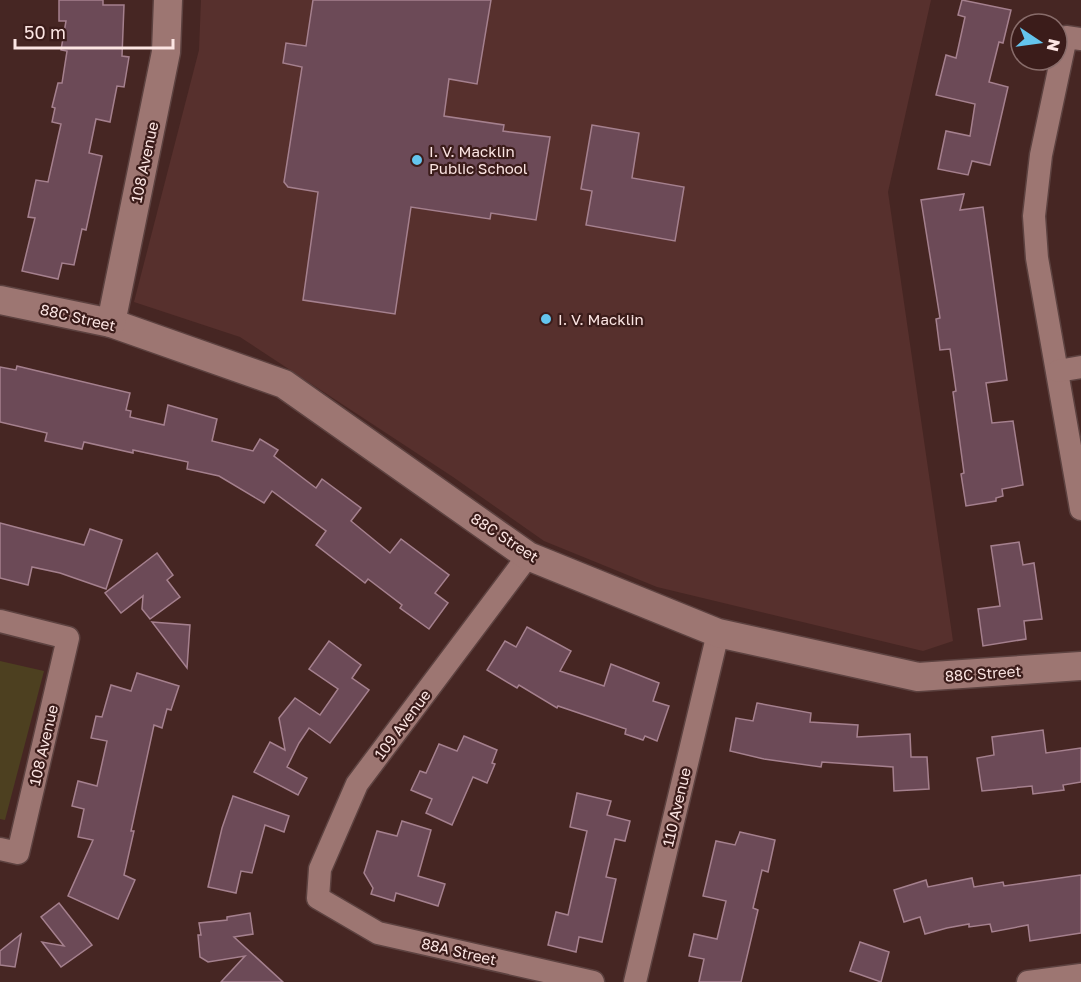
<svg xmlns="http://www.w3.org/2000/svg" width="1081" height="982" font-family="'Golos Text',sans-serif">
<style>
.built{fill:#57302d}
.green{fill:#4d4020}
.building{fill:#6c4a57;stroke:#a5808e;stroke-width:1.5}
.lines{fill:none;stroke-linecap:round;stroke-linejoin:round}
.minor-casing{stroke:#5d4240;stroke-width:25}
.tertiary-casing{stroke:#5d4240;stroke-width:31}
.minor{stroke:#9d7672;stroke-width:22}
.tertiary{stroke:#9d7672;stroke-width:28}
.poi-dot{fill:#64c5ee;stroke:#3b1c1a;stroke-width:2}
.labels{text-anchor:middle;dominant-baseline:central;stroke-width:4.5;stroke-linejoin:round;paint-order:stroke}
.poi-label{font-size:15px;fill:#fce5e3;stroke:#3b1c1a;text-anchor:start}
.street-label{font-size:15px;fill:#fce5e3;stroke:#3b1c1a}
</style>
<rect width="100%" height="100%" fill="#462623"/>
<path class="built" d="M201 0H931L888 192 953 641 923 651 657 587 544 541 453 477 240 337 134 302 199 50Z"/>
<path class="green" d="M0 661 44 671 5 820 0 819Z"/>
<g class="building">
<path d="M59 0H103V5H124L122 56 129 57 124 87 117 86 110 122 96 119 89 153 102 156 86 230 82 229 74 265 62 263 58 279 22 271 35 218 28 217 36 180 48 182 61 124 52 122 55 108 52 107 58 83H62L67 51 61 50 66 21H59Z"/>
<path d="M313 0H491L477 84 449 79 444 116 504 125 503 131 550 137 536 220 491 213 490 219 411 207 395 314 303 300 318 192 288 187 284 182 302 67 283 63 286 43 306 46Z"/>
<path d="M962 0 1011 10 1003 43 999 42 989 82 1008 87 990 165 972 161 968 175 938 169 946 131 970 136 975 104 936 95 946 55 956 58 965 17 958 15Z"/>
<path d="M592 125 639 133 632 178 684 187 675 241 586 225 592 191 581 189Z"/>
<path d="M964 194 960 210 983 207 1007 380 986 383 992 423 1013 421 1023 485 1002 489 1003 496 996 498V501L966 506 961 474 964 473 953 392 956 391 950 349 940 350 936 319 940 318 921 200Z"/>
<path d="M17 366 130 393 126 410 131 411 130 417 164 425 168 405 217 419 212 441 253 451 260 439 278 450 274 456 316 488 322 479 361 508 351 521 390 553 401 539 449 575 435 593 448 603 429 629 400 608 402 605 368 579 365 583 316 545 326 531 272 491 264 503 219 476 187 469 188 462 133 450V453L84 442 82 449 45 441 47 433 0 422V367L16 370Z"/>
<path d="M0 523 84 545 90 529 122 540 106 589 60 573 32 567 28 585 0 578Z"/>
<path d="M1019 542 1023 565 1034 563 1042 619 1024 621 1026 639 983 646 978 609 1000 606 991 546Z"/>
<path d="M157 553 173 575 167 580 180 597 150 619 142 609 143 596 121 613 105 593Z"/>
<path d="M152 622 190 625 187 668Z"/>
<path d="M527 627 571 651 560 671 604 686 611 664 659 683 653 701 669 706 657 741 645 736 643 740 625 734 626 729 558 706 557 708 519 685 517 688 487 670 505 641 516 647Z"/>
<path d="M329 641 361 665 352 678 369 690 330 743 309 728 299 743 287 767 307 778 298 795 254 772 270 742 285 750 279 718 295 698 320 715 338 689 309 669Z"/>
<path d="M137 673 179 686 171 710 167 709 162 728 154 725 131 831H134L124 875 135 880 118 919 68 896 93 840 78 837 84 809 72 806 78 781 97 786 107 741 91 738 96 716 102 717 111 685 131 691Z"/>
<path d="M757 703 811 713 810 722 858 725 857 737 910 734 911 757H927L929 789 894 791 893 767 822 762 821 767 764 759 730 751 736 718 753 721Z"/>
<path d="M1043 730 1046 753 1081 748V782L1063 785 1064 790 1033 794 1032 786 982 791 977 758 994 755 992 737Z"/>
<path d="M464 736 497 750 492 763 495 764 487 783 473 777 452 825 426 813 432 799 411 790 420 771 426 773 439 744 457 751Z"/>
<path d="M577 793 611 801 607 815 630 821 625 841 615 839 606 877 616 879 602 942 579 937 576 952 548 945 556 912 568 915 587 831 570 827Z"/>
<path d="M233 796 289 816 284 832 265 825 252 873 241 871 236 893 208 887 222 828Z"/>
<path d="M402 821 431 830 418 876 445 884 438 906 396 893 394 901 371 894 373 888 364 873 377 831 397 836Z"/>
<path d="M740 832 775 840 768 872 762 870 753 908 758 910 741 982H699L704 959 689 956 694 934 717 939 726 901 703 896 716 841 735 845Z"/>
<path d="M1081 875V933L1030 941 1028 925 992 932 990 924 969 927V924L947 928 925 934 920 917 904 922 894 890 926 880 928 887 972 878 974 887 1003 882 1004 886Z"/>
<path d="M59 903 92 945 61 967 42 942 64 946 41 917Z"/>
<path d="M250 913 253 934 234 937 283 982H221L245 956 208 962 200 957 198 935H201L199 923 227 920V917Z"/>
<path d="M21 934 15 967 0 965V951Z"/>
<path d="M860 942 889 952 881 982 850 971Z"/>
</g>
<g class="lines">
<defs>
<g id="minor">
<path d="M1081 39 1066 37 1041 155 1034 216 1037 258 1081 509"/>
<path d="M1058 371 1081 367"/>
<path d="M528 556 357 784 320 869 318 898 378 933 593 982"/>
<path d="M0 621 68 638 18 853 0 849"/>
<path d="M635 982 718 633"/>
<path d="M1028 982 1081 975"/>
</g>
<g id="tertiary">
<path d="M0 300 111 323 284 384 528 556 718 633 918 677 1081 666"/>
<path d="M111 323 166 52 168 0"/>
</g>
</defs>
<use href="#minor" class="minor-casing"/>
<use href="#tertiary" class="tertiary-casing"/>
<use href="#minor" class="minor"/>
<use href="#tertiary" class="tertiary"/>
</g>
<g class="poi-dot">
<circle cx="417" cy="160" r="6"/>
<circle cx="546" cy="319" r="6"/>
</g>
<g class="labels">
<g class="poi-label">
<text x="429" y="151">I. V. Macklin<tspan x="429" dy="17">Public School</tspan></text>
<text x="558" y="319">I. V. Macklin</text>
</g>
<g class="street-label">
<text transform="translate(144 162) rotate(-78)">108 Avenue</text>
<text transform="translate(78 317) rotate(13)">88C Street</text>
<text transform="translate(505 537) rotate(33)">88C Street</text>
<text transform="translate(983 673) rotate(-4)">88C Street</text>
<text transform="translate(402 724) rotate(-53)">109 Avenue</text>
<text transform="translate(43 745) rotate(-77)">108 Avenue</text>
<text transform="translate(676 807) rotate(-77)">110 Avenue</text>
<text transform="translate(459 951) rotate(13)">88A Street</text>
</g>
</g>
<g transform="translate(1039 42) rotate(103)"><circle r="28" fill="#3b1c1a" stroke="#886c6a" stroke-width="1.5"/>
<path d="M0-4.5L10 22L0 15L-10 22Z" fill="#64c5ee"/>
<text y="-9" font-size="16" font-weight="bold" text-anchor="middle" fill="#fce5e3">N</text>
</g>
<path d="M15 39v9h158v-9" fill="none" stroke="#fce5e3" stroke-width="3"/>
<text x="24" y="39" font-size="18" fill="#fce5e3" stroke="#3b1c1a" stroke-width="4.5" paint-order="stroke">50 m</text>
</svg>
